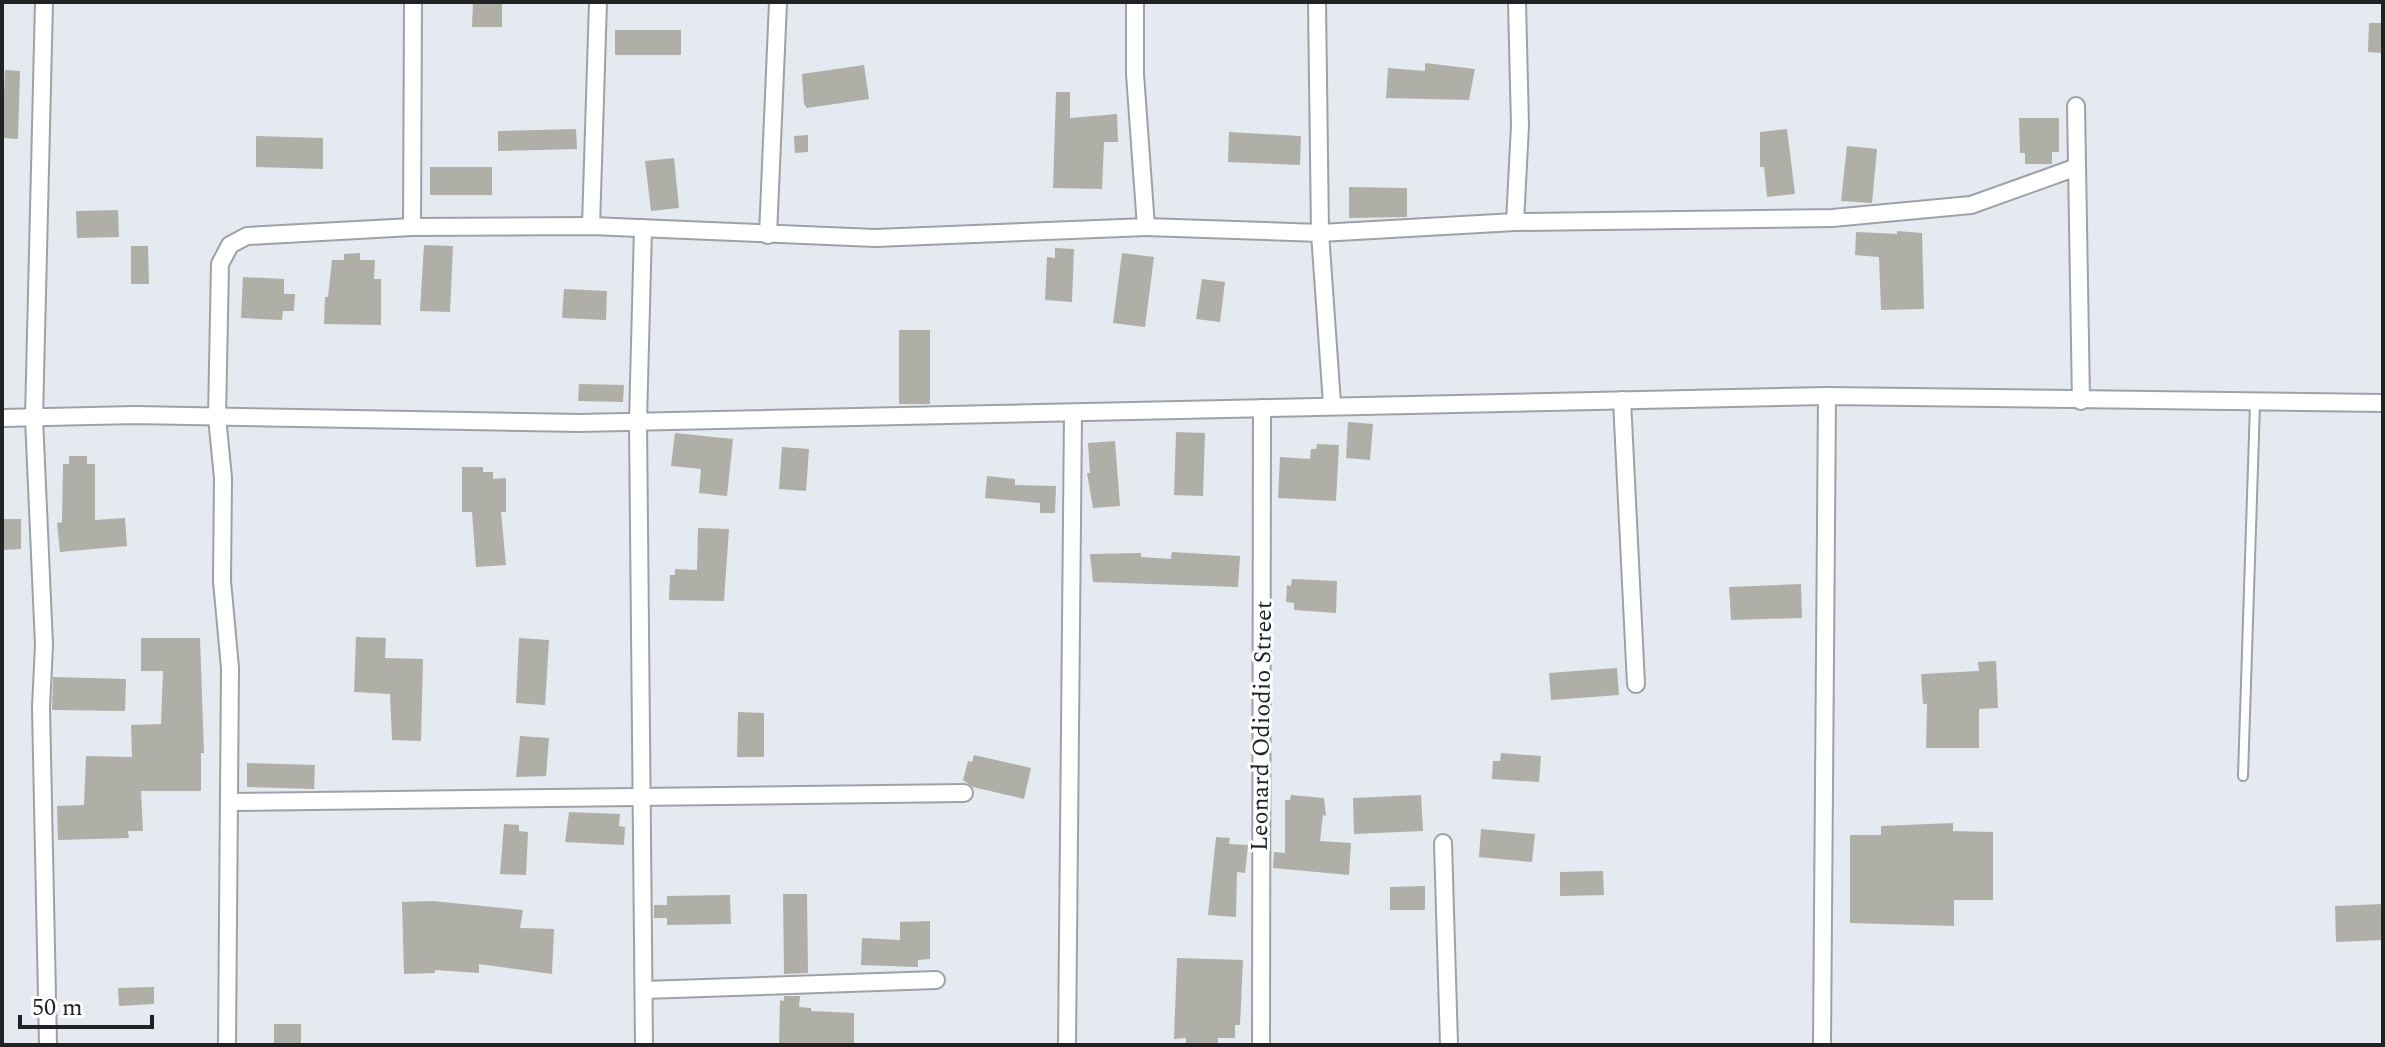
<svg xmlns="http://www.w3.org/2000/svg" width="2385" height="1047" font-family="Spectral,serif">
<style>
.building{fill:#afaea7}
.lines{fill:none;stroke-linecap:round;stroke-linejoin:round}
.service-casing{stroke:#9ea2a8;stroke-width:12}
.minor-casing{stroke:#9ea2a8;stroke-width:20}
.service{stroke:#fff;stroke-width:8}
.minor{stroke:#fff;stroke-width:16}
.labels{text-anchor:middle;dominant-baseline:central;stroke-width:6;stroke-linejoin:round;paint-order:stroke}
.street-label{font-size:24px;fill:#202224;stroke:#fff}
</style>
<rect width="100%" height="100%" fill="#e5eaf0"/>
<g class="building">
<path d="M473 2H502V27H472Z"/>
<path d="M2369 23H2383V53L2368 52Z"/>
<rect x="615" y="30" width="66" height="25"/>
<path d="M1425 63 1475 69 1469 100 1386 98 1388 68 1425 71Z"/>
<path d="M864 65 869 99 807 108 804 104 802 74Z"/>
<path d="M5 70 20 71 18 139 2 138Z"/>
<path d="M1056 92H1070V118L1117 114 1118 142H1104L1102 189 1053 188Z"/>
<path d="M2019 118H2059V152H2052V164H2025V153H2020Z"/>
<path d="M576 129 577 149 498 151V131Z"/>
<path d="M1787 129 1795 194 1767 197 1764 167H1760V132Z"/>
<path d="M1229 132 1301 136 1300 165 1228 162Z"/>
<path d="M808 135V152L795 153 794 136Z"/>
<path d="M256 136 323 138V169L256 167Z"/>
<path d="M1847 146 1877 149 1872 203 1841 201Z"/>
<path d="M674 158 679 208 651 211 645 161Z"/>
<rect x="430" y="167" width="62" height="28"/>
<path d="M1349 187 1407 188V217L1349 218Z"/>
<path d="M118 210 119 237 77 238 76 211Z"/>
<path d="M1897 231 1922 233 1924 309 1881 310 1879 257 1855 255 1856 232 1897 234Z"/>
<path d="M424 245 453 246 450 312 420 311Z"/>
<path d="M131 246H148L149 284H131Z"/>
<path d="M1055 248 1074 249 1072 302 1045 300 1047 257 1055 258Z"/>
<path d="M360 253V260H375L374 279H381V325L324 324 325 297H328L332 260H344V254Z"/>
<path d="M1122 253 1154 257 1145 327 1113 323Z"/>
<path d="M243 277 284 279V294H295L294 311H283L282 320 241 318Z"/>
<path d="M1202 279 1225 282 1220 322 1196 319Z"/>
<path d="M564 289 607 291 606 320 562 318Z"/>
<rect x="899" y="330" width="31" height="74"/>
<path d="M579 384 624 385 623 402 578 401Z"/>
<path d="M1348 422 1373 424 1370 460 1346 458Z"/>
<path d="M1176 432 1205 433 1203 496 1174 495Z"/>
<path d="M675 433 733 439 727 496 699 493 701 469 671 466Z"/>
<path d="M1115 441 1120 506 1093 508 1087 473H1090L1088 443Z"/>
<path d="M1317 444 1339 445 1336 501 1278 498 1280 457 1310 459 1311 449H1316Z"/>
<path d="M782 447 809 449 806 491 779 489Z"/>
<path d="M69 456H87V464H95V520L125 518 127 546 60 552 57 523 62 522 63 464H69Z"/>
<path d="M462 467H483V472H493V479L506 478V512H501L506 565 476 567 472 512H462Z"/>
<path d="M987 476 1015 479V485L1056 486 1055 513H1040V503L985 498Z"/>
<path d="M2 519H21V549L2 550Z"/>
<path d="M698 528 729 529 724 601 669 600 670 575H675V569L697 570Z"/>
<path d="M1172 552 1240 556 1238 587 1093 582 1090 554 1141 553V557L1171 559Z"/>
<path d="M1292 579 1337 581 1336 613 1294 610V603L1286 602 1287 585 1291 586Z"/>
<path d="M1801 584 1802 618 1731 620 1729 587Z"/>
<path d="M356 637 386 638 385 658 423 659 421 741 392 740 390 694 354 692Z"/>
<path d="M141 638H200L204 753H201V791H141L143 831H128L129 838 58 840 57 806 84 805 86 756 132 757 131 725 161 724 163 671H141Z"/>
<path d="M519 638 549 640 545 705 516 703Z"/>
<path d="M1996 661 1998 708 1979 709V748H1926L1927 704H1923L1921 674 1979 671 1978 662Z"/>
<path d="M1617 668 1619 695 1551 700 1549 673Z"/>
<path d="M53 677 126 679 125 711 52 710Z"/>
<path d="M738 712 764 713V757H737Z"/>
<path d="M520 736 549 738 546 776 516 777Z"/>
<path d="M1501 753 1541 756 1539 782 1492 779 1493 761H1500Z"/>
<path d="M974 755 1031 768 1024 799 973 787 963 780 968 761 972 762Z"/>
<path d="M247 763 315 765 314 789 247 787Z"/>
<path d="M1291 795 1324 798 1326 816 1323 815 1320 841 1351 843 1349 875 1273 868 1274 852 1285 853V800H1290Z"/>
<path d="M1421 795 1423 831 1354 834 1353 798Z"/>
<path d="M569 812 620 814 619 826 625 827 624 845 565 842Z"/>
<path d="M1953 823V831L1993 832V900H1954V926L1850 923V835H1881V826Z"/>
<path d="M504 824 519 825V831L528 832 526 875 500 874Z"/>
<path d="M1481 829 1535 834 1532 862 1479 857Z"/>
<path d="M1216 837 1230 838 1229 844 1248 845 1245 873 1237 872 1236 917 1208 915Z"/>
<path d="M1603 871 1604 895 1560 896V872Z"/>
<path d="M1425 886V910H1390V887Z"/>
<path d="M783 894H807L808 973 784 974Z"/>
<path d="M730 895 731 924 667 925V918H654V905H667V896Z"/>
<path d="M432 901 523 910 520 928 554 929 552 974 479 964V973L435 970V973L404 974 402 902Z"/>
<path d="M2383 904V940L2336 942 2335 906Z"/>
<path d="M930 921V959L918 960V967L861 965 862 938 900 940V922Z"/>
<path d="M1177 958 1243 960 1240 1025H1235V1038H1218V1043H1186V1038L1174 1039Z"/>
<path d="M154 987V1004L119 1006 118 988Z"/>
<path d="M784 996H800L799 1007 811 1008V1011L854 1013V1045H779L780 1000 784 1001Z"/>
<rect x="274" y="1024" width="27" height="21"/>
</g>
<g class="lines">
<defs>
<path id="service" d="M2243 776 2255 404"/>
<g id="minor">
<path d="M44 2 34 418 44 645 41 707 48 1045"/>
<path d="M413 2 412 227 591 226 875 238 1146 227 1135 74V2"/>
<path d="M1317 2 1320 233 1332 404"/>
<path d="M2076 106 2081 401"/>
<path d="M1515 222 1832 218 1971 205 2077 167"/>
<path d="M591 226 598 2"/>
<path d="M1146 227 1320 233 1515 222 1520 126 1517 2"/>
<path d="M643 228 638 422 644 1045"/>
<path d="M768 235 778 2"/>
<path d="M1622 400 1636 684"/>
<path d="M2 418 135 415 579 423 1827 396 2383 403"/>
<path d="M229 802 964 793"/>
<path d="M1443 843 1449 1045"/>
<path d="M644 990 936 980"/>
<path d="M227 1045 230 668 222 581 223 478 217 417 220 264 230 245 247 236 412 227"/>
<path d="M1067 1045 1073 414"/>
<path d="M1261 1045 1262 408"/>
<path d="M1822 1045 1827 396"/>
</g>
</defs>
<use href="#service" class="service-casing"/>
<use href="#minor" class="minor-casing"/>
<use href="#service" class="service"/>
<use href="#minor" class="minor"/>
</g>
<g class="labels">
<g class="street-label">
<text transform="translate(1262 726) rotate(-89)">Leonard Odiodio Street</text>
</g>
</g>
<rect width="2385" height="1047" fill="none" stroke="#202224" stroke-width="8"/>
<path d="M20 1015v12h132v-12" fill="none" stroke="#202224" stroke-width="4"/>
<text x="32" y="1015" font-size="24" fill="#202224" stroke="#ffffff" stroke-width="6" paint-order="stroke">50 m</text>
</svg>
